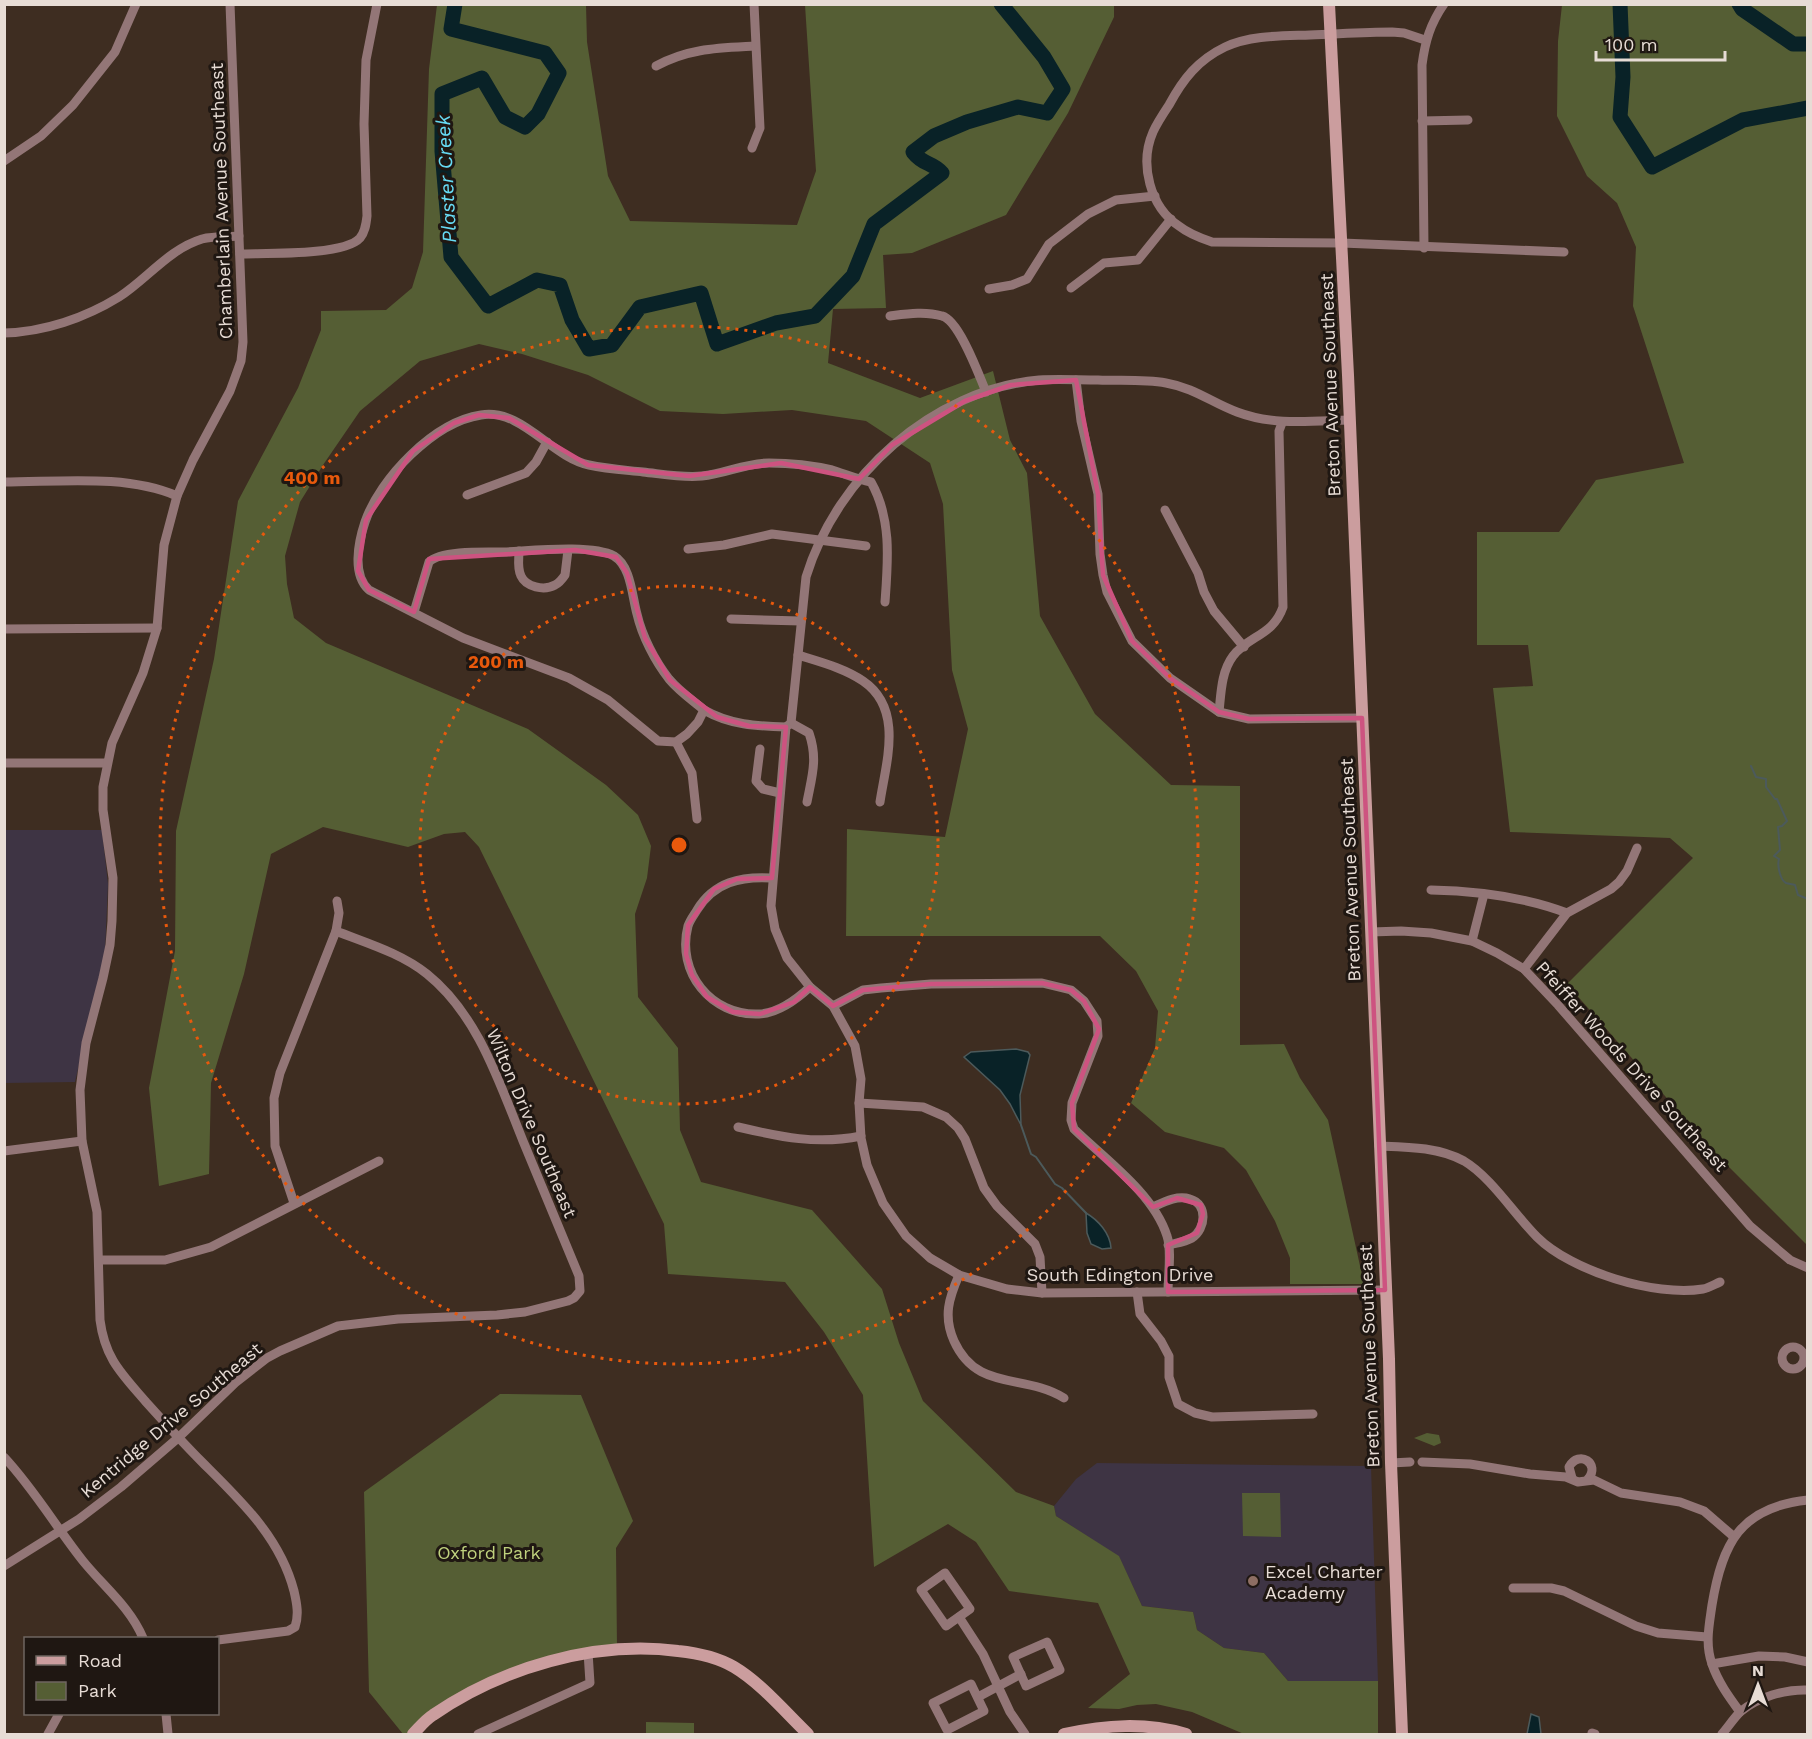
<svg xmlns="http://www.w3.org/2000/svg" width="1812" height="1739" font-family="'Work Sans',sans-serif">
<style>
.education{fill:#3e3444}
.green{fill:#555e34}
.water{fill:#092227;stroke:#4c5a5b;stroke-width:1.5}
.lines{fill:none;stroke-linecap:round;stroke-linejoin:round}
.stream{stroke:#4c5a5b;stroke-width:2}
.river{stroke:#092227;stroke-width:15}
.street{stroke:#937677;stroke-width:9}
.secondary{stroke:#cb9d9e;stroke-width:12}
.marked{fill:none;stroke:#cd5380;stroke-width:4.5;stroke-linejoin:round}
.ring{fill:none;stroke:#e8590c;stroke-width:3;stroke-dasharray:3 6}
.education-dot{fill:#8d6e63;stroke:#1f1712;stroke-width:2}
.labels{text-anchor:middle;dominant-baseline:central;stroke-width:6;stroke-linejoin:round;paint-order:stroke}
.street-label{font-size:18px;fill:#e7dcd5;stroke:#1f1712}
.park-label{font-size:18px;fill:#bfd17d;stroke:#1f1712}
.poi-label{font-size:18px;fill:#e7dcd5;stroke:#1f1712;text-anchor:start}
.water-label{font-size:20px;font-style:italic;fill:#67dbf4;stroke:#1f1712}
.centre{fill:#e8590c;stroke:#1f1712;stroke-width:3}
.ring-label{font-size:18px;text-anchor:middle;font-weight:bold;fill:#e8590c;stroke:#1f1712;stroke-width:6;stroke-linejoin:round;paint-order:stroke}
</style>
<rect width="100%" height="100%" fill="#3e2d21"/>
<g class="education">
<path d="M4 830H102L108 884 105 952 75 1082 5 1083Z"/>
<path d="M1097 1463 1371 1466 1378 1681H1288L1264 1653 1224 1648 1197 1630 1193 1612 1142 1606 1119 1557 1056 1516 1054 1506 1076 1479Z"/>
</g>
<g class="green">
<path d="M437 5H586L587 42 608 176 630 221 797 225 816 171 805 5H1114V17L1068 113 1006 215 912 253 883 255 886 308 833 309 828 363 920 398 993 371 1010 440 1027 473 1040 616 1095 714 1171 785 1240 786V1045L1284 1044 1300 1078 1328 1120 1364 1284H1290V1258L1275 1221 1246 1170 1224 1148 1165 1132 1131 1103 1155 1048 1158 1011 1136 971 1100 936H846L847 829 945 837 968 729 952 670 943 504 930 463 866 421 792 410 723 414 660 411 588 375 522 354 479 344 420 361 360 411 323 465 300 502 285 556 287 584 294 618 326 643 528 729 606 785 638 815 651 846 647 878 635 914 638 997 678 1048 680 1130 701 1182 812 1210 882 1289 899 1343 923 1401 1016 1492 1054 1506 1056 1516 1119 1556 1142 1606 1193 1612 1197 1630 1224 1648 1264 1653 1288 1681H1378V1734H1244L1192 1712 1156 1704 1137 1705 1119 1709 1088 1708 1130 1674 1098 1603 1009 1591 976 1542 948 1524 874 1567 863 1395 824 1332 785 1282 668 1274 664 1224 479 847 465 832 444 834 408 847 323 827 271 854 244 974 211 1083 209 1174 159 1186 149 1088 175 951 176 831 214 659 238 501 298 388 321 330V311L386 310 412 288 423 252 429 69Z"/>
<path d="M1562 5H1807V1245L1714 1152 1567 984 1693 858 1670 838 1510 832 1493 688 1533 686 1528 645H1477V532H1559L1596 480 1684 463 1633 306 1636 247 1617 203 1587 176 1557 116 1558 41Z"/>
<path d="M500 1394 581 1395 633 1521 616 1548 617 1649 588 1652 467 1694 413 1734H403L369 1692 364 1492Z"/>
<path d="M1427 1433 1439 1435 1441 1443 1434 1446 1414 1438Z"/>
<path d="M1242 1493H1280L1281 1537 1243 1536Z"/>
<path d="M646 1722 694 1723V1734H646Z"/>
</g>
<g class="water">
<path d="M1016 1049 1028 1052 1030 1055 1020 1095 1021 1125 1010 1104 1000 1090 964 1057 971 1052Z"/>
<path d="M1086 1213C1098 1220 1110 1233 1111 1248L1102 1249 1091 1244 1087 1233Z"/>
<path d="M1531 1714 1539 1717 1541 1734H1527Z"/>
</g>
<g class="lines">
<g class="stream">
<path d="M1751 766 1756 777 1766 779V787L1775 799H1777L1787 821 1782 826 1778 827 1780 850 1774 856 1779 859C1777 865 1780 880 1786 883 1789 884 1792 884 1795 885L1798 895 1808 899"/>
<path d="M1021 1125 1031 1154 1036 1157 1055 1184 1062 1188 1086 1213"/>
</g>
<g class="river">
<path d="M455 4 451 29 545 53 559 73 538 114 525 127 505 117 482 78 442 94V151L451 257 488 306 537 280 560 285 572 320 589 349 612 345 640 307 701 293 717 344 776 323 815 316 853 276 874 224 942 173C931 161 924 166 913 152L934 136 967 122 1018 107 1047 113 1063 89 1044 57 1001 4"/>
<path d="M1620 4 1623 77 1620 117 1652 167 1743 120 1808 108"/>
<path d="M1739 4 1742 9 1793 44H1808"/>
</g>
<g class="street">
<path d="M1425 40 1404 33 1392 32C1365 32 1338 34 1310 35 1282 36 1251 35 1225 47 1198 60 1183 79 1169 105 1163 114 1157 123 1153 132 1139 164 1150 207 1179 226 1189 234 1200 238 1212 242L1342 243 1564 252"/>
<path d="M656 66C689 48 719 48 755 46"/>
<path d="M1422 121 1468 120"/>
<path d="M752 148 760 128 754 4"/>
<path d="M4 161 41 136 73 105 115 52 136 4"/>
<path d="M1424 248 1422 65C1425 42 1430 24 1444 4"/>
<path d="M240 254C265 253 344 256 360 238 365 232 366 225 367 216L364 124 366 60 377 4"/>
<path d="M1071 288 1104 263 1138 260 1171 219"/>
<path d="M989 289 1012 285 1027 279 1049 244 1088 214 1116 200 1155 196"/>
<path d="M890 316C906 314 925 311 942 316 959 320 979 375 986 392"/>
<path d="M4 333C44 332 85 318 119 297 147 279 169 249 202 239 214 236 228 237 239 236"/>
<path d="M1076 380 1081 421 1098 494 1100 554 1103 575 1107 592 1132 641 1170 678 1219 712 1249 719 1362 718"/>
<path d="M1350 420C1311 421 1274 426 1237 412 1212 403 1195 388 1166 383 1144 379 1121 381 1098 380 1079 380 1058 379 1039 380 932 390 837 476 806 577L791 723 786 727 771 906 775 929 787 958 810 987 833 1006 855 1046 861 1079 859 1103 861 1138 867 1165 883 1203 906 1236 930 1258 959 1275 1007 1289 1042 1293 1385 1290"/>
<path d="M4 482C60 482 126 474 177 496"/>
<path d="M467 495 526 473 536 462 547 442"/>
<path d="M1165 510 1198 573 1204 592 1214 611 1244 647"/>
<path d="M688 549 724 545 772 534 866 546"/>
<path d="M519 551C519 559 517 568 521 576 526 587 544 591 555 585 559 583 563 578 565 575L568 550"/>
<path d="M414 612 429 562C441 550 486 552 504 552 530 551 592 544 614 556 631 566 632 596 637 614 642 636 655 661 669 679 679 691 692 700 704 710"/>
<path d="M731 619 801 621"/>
<path d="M4 629 157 628"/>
<path d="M798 655C820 662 844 668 863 681 904 709 886 762 880 802"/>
<path d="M1219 712C1221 694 1221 672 1233 656 1249 635 1273 636 1283 607L1279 431 1282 423"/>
<path d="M791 723 809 733C818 759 812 776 807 802"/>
<path d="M786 727C756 726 730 725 704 710L698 722 687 734 676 742 658 741 608 700 569 678 463 638 369 590C352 575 358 543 365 522 380 478 434 422 481 415 522 408 551 457 589 465 607 469 625 470 643 472 662 474 683 478 702 476 725 474 745 463 769 463 790 463 811 465 832 470 845 474 857 479 871 482 892 519 888 561 885 602"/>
<path d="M676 742 692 773 697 819"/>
<path d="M760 749 756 781 763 789 780 793"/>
<path d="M4 763H107"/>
<path d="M772 878C741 876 714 882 697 910 694 915 690 920 688 926 676 972 711 1016 759 1014 779 1013 796 1000 810 987"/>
<path d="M1431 890C1476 891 1525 897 1567 913"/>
<path d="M1371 932 1401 931 1431 933 1472 941 1497 953 1524 969 1558 1005 1750 1226 1790 1260 1808 1268"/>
<path d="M1472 941 1484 894"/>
<path d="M1524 969 1567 913 1611 889 1619 882 1627 871 1637 848"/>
<path d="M833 1006 863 990 881 988 931 984 1042 983 1071 990 1084 1001 1097 1021 1098 1036 1072 1103 1071 1120 1074 1129C1105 1159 1154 1194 1167 1236 1172 1250 1168 1276 1168 1292"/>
<path d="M859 1103 923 1107 946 1117 958 1128 965 1139 984 1188 997 1206 1035 1244 1040 1257 1042 1293"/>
<path d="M738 1127C781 1137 817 1145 861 1136"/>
<path d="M1379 1146C1408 1147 1438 1147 1464 1161 1491 1177 1514 1214 1537 1237 1571 1271 1655 1297 1703 1289 1709 1288 1715 1284 1720 1282"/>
<path d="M4 1151 82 1141"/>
<path d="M294 1203 275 1146 274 1098 280 1073 336 931 339 913 337 901"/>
<path d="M1153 1207C1164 1202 1177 1195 1190 1199 1208 1204 1206 1229 1192 1238 1185 1242 1176 1243 1168 1245"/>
<path d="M99 1260H165L211 1247 379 1161"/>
<path d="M959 1275C949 1298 943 1316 954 1341 977 1392 1023 1373 1064 1398"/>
<path d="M1137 1292 1140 1314 1161 1341 1169 1356V1377L1178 1404 1195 1413 1212 1417 1313 1414"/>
<circle cx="1793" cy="1358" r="11"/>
<path d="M4 1457C34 1489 56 1527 83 1561 104 1587 130 1607 143 1638"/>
<path d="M1422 1462 1470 1464 1530 1474 1566 1477 1578 1482 1594 1480 1621 1493 1680 1502 1704 1511 1733 1536"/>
<path d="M1391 1463 1410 1462"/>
<path d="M1572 1478 1569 1467C1579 1449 1601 1464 1588 1479"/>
<path d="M4 1566 79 1519 121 1487 178 1438 235 1383 267 1358 280 1351 338 1326 398 1319 497 1315 525 1312 568 1301 574 1298 580 1291 579 1276C560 1231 542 1186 523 1141 499 1082 478 1015 427 974 401 953 366 943 336 931"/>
<path d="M945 1573 970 1609 946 1626 921 1590Z"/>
<path d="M1513 1588H1551L1564 1591 1636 1626 1658 1633 1707 1637"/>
<path d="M959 1617 983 1654 1010 1712 1025 1734"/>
<path d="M218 1640 288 1631 295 1627C299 1615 297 1604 294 1591 280 1537 241 1501 202 1462 183 1443 164 1422 146 1402 122 1374 105 1359 100 1320L97 1212 82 1141 80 1090 86 1043 103 978 110 945 112 921 113 878 103 810V787L112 743 143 673 157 628 164 545 177 496 193 460 230 391 241 361 243 342 230 4"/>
<path d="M1047 1642 1060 1670 1026 1686 1013 1657Z"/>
<path d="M1712 1664 1759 1656 1785 1657 1808 1662"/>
<path d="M971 1684 984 1711 947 1730 933 1703Z"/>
<path d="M978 1697 1021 1674"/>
<path d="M1740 1712C1729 1697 1718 1682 1712 1664 1705 1644 1709 1626 1712 1605 1722 1544 1740 1507 1808 1500"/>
<path d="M166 1714 168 1734"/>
<path d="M1592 1733 1595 1734"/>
<path d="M48 1734 59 1714"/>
<path d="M478 1734 590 1683 588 1652"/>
<path d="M1722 1734C1728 1727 1734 1718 1740 1712 1758 1697 1785 1689 1808 1690"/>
</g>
<g class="secondary">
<path d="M1329 4 1348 375 1389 1359 1391 1463 1402 1734"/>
<path d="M413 1734C419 1728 425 1720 433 1715 501 1668 595 1640 678 1651 697 1653 717 1657 734 1667 761 1683 786 1713 808 1734"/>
<path d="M1064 1734C1106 1725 1145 1722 1186 1734"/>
</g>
</g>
<path class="marked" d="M1076 380 1098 494 1103 575 1132 641 1170 678 1219 712 1249 719 1362 718 1385 1290 1168 1292V1245L1197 1233 1203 1214 1201 1205 1177 1198 1153 1207 1074 1129 1072 1103 1099 1029 1084 1001 1071 990 1042 983 931 984 863 990 833 1006 810 987 794 1002 760 1014 733 1012 707 997 692 975 686 954 688 925 714 889 737 879 772 878 786 727 749 726 717 717 670 680 645 638 627 573 616 557 575 550 429 559 414 612 369 590 358 571 366 520 413 451 454 423 479 415 509 418 588 465 689 476 781 463 859 479 892 445 965 401 1011 385Z"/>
<g class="ring">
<circle cx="679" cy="845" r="259"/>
<circle cx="679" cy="845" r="519"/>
</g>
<circle class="education-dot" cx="1253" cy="1581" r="6"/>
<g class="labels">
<g class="street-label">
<text transform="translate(221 201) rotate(-92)">Chamberlain Avenue Southeast</text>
<text transform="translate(1330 385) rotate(-92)">Breton Avenue Southeast</text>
<text transform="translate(1350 870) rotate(-92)">Breton Avenue Southeast</text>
<text transform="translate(1632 1066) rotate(48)">Pfeiffer Woods Drive Southeast</text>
<text transform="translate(532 1123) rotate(67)">Wilton Drive Southeast</text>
<text x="1120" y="1274">South Edington Drive</text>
<text transform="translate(1369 1356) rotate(-92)">Breton Avenue Southeast</text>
<text transform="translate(171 1420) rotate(-40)">Kentridge Drive Southeast</text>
</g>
<g class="park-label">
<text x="489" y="1552">Oxford Park</text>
</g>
<g class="poi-label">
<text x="1265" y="1571">Excel Charter<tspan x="1265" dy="21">Academy</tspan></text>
</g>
<g class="water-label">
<text transform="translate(446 179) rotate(-93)">Plaster Creek</text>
</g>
</g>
<circle cx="679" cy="845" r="9" class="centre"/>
<g class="ring-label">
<text x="312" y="484">400 m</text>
<text x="496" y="668">200 m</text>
</g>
<rect width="1812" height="1739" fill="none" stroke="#e7dcd5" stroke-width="12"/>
<rect x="24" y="1637" width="195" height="78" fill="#1f1712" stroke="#6f6660" stroke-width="1.5"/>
<rect x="36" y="1656" width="30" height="9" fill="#cb9d9e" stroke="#6f6660" stroke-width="1.5"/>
<text x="78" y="1667" font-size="18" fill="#e7dcd5">Road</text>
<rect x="36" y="1682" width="30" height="18" fill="#555e34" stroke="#6f6660" stroke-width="1.5"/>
<text x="78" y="1697" font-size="18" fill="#e7dcd5">Park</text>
<g transform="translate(1758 1685)" stroke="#1f1712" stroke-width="4.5" paint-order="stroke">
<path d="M0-4.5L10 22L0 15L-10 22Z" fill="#e7dcd5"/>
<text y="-9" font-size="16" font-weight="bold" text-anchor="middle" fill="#e7dcd5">N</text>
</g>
<path d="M1596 51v9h129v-9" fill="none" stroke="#e7dcd5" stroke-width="3"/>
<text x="1605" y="51" font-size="18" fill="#e7dcd5" stroke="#1f1712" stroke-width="4.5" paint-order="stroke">100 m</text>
</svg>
